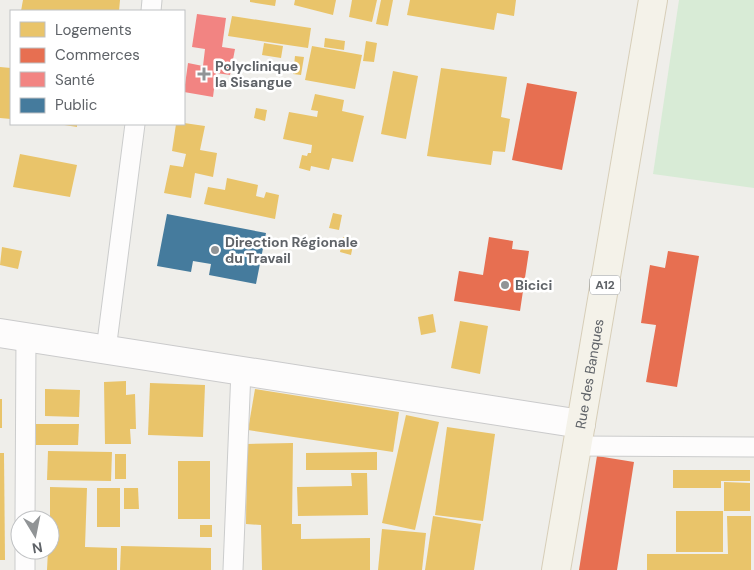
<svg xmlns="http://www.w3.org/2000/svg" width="754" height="570" font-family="'DM Sans',sans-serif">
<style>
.green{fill:#d8ebd6}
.homes{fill:#e9c46a}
.shops{fill:#e76f51}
.health{fill:#f28482}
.public{fill:#457b9d}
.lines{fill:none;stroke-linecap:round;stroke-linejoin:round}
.street-casing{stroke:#cbcccc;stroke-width:21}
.secondary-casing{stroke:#cacacb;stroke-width:30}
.primary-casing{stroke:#d7ceb8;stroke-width:30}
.street{stroke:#fdfcfc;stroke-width:19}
.secondary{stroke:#fdfcfc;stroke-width:28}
.primary{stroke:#f4f2e9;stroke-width:28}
.poi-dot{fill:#919496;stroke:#fff;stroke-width:2}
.labels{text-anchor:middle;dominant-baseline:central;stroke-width:5;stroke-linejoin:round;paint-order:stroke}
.shield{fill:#fff;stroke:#8f9295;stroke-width:1}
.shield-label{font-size:12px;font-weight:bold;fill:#5f6368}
.poi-label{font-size:14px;font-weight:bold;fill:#5f6368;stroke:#fff;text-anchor:start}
.street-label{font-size:14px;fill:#5f6368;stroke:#fff}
</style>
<rect width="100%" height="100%" fill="#efeeea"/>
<path class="green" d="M679 0H754V188L653 174Z"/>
<g class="homes">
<path d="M23 0H120L119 11H21Z"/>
<path d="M250 0H276L275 6 250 2Z"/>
<path d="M295 0H336L333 15 294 5Z"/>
<path d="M352 0H377L372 22 349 17Z"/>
<path d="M381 0H393L388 26 376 24Z"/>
<path d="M410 0H516L514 16 497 13 494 30 407 15Z"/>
<path d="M232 16 311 28 308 48 228 36Z"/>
<path d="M325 38 345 41 344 50 324 47Z"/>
<path d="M366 41 377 43 374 62 363 61Z"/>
<path d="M264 43 283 46 281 58 262 55Z"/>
<path d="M312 46 362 55 355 89 305 80Z"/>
<path d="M295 56 304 57 301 75 293 74Z"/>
<path d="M0 67 11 68V119L0 118Z"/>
<path d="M441 68 507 77 501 117 510 119 505 152 493 151 491 165 427 156Z"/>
<path d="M393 71 418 76 406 139 381 134Z"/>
<path d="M315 94 344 100 342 111 364 116 353 162 332 158 329 170 311 166 310 171 299 168 302 155 307 156 308 153H311L312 145 283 139 289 112 317 117 318 111 311 110Z"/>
<path d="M256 108 267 110 265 121 254 118Z"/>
<path d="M184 123 205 126 200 150 217 153 213 177 195 173 191 198 164 193 170 165 183 167 186 154 172 151 176 124Z"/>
<path d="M58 124H77V127Z"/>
<path d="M20 154 77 165 70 197 13 187Z"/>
<path d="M227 178 258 185 256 196 264 198 266 192 279 195 275 219 204 204 208 187 225 190Z"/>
<path d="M333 213 342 215 339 230 329 228Z"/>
<path d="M343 237 354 240 351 255 340 252Z"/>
<path d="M2 247 22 251 18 269 0 265Z"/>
<path d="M433 314 436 332 421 335 418 317Z"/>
<path d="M460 321 488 326 480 374 451 368Z"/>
<path d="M126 381V395L135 394 136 429H130L131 444H105L104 382Z"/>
<path d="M150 383 205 385 203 437 148 435Z"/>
<path d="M45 389 80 390 79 417 45 416Z"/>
<path d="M255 389 399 412 393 452 248 430Z"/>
<rect x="0" y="399" width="2" height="29"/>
<path d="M406 415 439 422 415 530 382 523Z"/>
<path d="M36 424H79L78 445H36Z"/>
<path d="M447 427 495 434 483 521 435 515Z"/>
<path d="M293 443 292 524H301V539L370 538V570H262L261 525 246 524 247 444Z"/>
<path d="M48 451 112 452 111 481 47 480Z"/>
<path d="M377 452V470H306V453Z"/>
<path d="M0 453H4L5 560H0Z"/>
<rect x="115" y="454" width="11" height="25"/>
<rect x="178" y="461" width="32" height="58"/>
<path d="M673 470H750V481H721V488H673Z"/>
<path d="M351 473H367L368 515 298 516 297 487 352 486Z"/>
<path d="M724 482 750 483V511H724Z"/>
<path d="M50 487 87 488 85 547 117 548V570H47L48 550H50Z"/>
<rect x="97" y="488" width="23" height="39"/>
<path d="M124 488H138L139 509H124Z"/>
<rect x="676" y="511" width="47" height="41"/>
<path d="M433 516 481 524 474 570H425Z"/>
<path d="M727 516H751V570H647V554H728Z"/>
<rect x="200" y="525" width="12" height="12"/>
<path d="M382 529 426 533 422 570H378Z"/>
<path d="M121 546 211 548V570H120Z"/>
</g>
<g class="shops">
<path d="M527 83 577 92 562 170 512 160Z"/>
<path d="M489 237 513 241 512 249 529 251 520 311 454 301 459 271 483 275Z"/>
<path d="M668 251 699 256 677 387 646 382 656 325 641 323 650 265 665 268Z"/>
<path d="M597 456 634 462 617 570H579Z"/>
</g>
<path class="health" d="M197 14 226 18 222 47 235 49 230 75 216 73 213 97 184 92 188 63 203 66 205 49 192 47Z"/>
<path class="public" d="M167 214 266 233 256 284 209 275 211 264 193 261 191 272 157 266Z"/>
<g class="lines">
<defs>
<g id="street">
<path d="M151 11 152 0"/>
<path d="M106 350 135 124"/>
<path d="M577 446 754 447"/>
<path d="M25 520 26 336"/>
<path d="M25 570V550"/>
<path d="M233 570 241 370"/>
</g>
<path id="secondary" d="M0 333 581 424"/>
<g id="primary">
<path id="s1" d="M556 570 653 0"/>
</g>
</defs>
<use href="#street" class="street-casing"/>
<use href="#secondary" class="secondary-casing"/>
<use href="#primary" class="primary-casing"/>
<use href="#street" class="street"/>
<use href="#secondary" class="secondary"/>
<use href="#primary" class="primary"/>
</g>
<g class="poi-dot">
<path d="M201.5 66.5h5v5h5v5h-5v5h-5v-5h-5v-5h5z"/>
<circle cx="215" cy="250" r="5"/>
<circle cx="505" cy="285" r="5"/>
</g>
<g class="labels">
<rect class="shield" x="590" y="275.5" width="30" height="19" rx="4"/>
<g class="shield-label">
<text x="605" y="285">A12</text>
</g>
<g class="poi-label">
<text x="215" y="66">Polyclinique<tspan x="215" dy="16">la Sisangue</tspan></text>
<text x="225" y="242">Direction Régionale<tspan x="225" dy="16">du Travail</tspan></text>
<text x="515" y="285">Bicici</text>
</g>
<g class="street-label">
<text stroke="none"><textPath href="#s1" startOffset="199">Rue des Banques</textPath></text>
</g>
</g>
<rect x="10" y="10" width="175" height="115" fill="#ffffff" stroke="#bfc1c3"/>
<rect x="20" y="22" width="25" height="15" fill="#e9c46a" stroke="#bfc1c3"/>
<text x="55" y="35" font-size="15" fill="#5f6368">Logements</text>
<rect x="20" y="48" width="25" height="15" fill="#e76f51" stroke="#bfc1c3"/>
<text x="55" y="60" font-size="15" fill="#5f6368">Commerces</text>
<rect x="20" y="72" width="25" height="15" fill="#f28482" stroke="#bfc1c3"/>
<text x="55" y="85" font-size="15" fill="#5f6368">Santé</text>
<rect x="20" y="98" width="25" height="15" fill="#457b9d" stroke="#bfc1c3"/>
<text x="55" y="110" font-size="15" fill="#5f6368">Public</text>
<g transform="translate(35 535) rotate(170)"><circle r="24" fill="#ffffff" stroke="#bfc1c3"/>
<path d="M0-4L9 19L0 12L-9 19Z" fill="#919496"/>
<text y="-8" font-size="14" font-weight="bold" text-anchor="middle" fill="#5f6368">N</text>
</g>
</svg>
